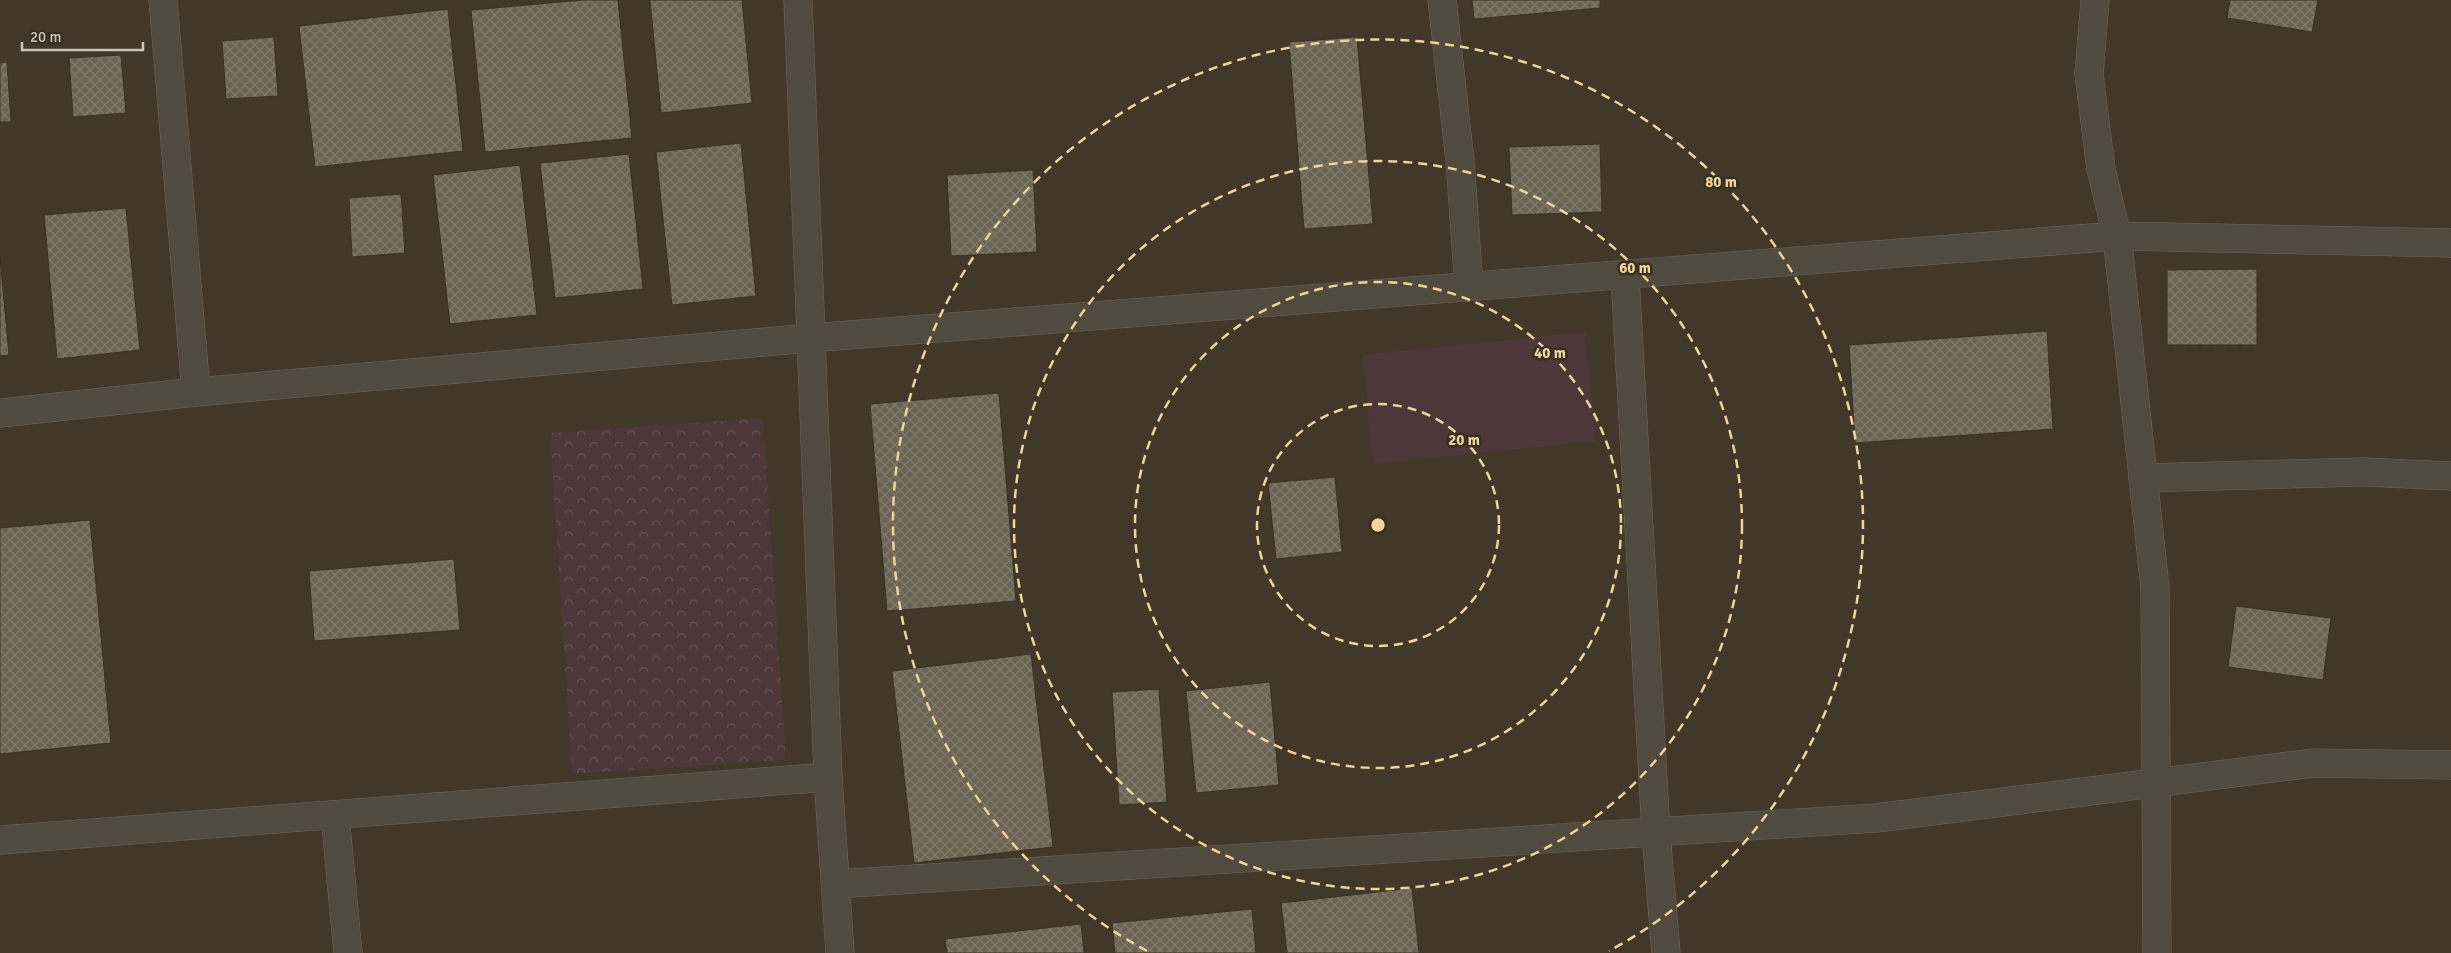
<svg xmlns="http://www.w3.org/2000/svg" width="2451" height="953" font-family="Signika,sans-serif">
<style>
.park{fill:url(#park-crowns)}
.pitch{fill:#4c3838}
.building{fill:url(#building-cross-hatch);stroke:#383124}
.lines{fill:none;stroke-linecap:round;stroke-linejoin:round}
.minor-casing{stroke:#6e685c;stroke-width:29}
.minor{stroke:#514a3e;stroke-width:28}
.ring{fill:none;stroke:#efd49c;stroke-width:2.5;stroke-dasharray:9 6}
.centre{fill:#efd49c;stroke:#362f22;stroke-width:2.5}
.ring-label{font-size:15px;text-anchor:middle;font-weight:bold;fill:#efd49c;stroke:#362f22;stroke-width:5;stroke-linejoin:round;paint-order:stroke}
</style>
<defs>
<pattern id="park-crowns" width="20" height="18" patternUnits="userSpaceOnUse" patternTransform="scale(1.25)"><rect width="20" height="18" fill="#4c3838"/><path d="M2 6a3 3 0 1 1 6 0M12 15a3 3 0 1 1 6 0" fill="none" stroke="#645353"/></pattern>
<pattern id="building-cross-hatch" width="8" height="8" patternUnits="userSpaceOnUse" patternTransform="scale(1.25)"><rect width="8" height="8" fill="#6b6453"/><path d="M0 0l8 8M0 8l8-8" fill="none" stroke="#7f796a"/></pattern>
</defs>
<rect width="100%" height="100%" fill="#41382a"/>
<path class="park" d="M763 418 786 760 572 774 550 433Z"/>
<path class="pitch" d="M1585 332 1596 441 1373 464 1362 355Z"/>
<g class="building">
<path d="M583 0H618L632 138 485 152 471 10Z"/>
<path d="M650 0H742L752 103 661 113Z"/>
<path d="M1472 0H1600V8L1474 19Z"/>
<path d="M2230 0H2318L2312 32 2227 18Z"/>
<path d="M448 9 463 151 315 167 299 26Z"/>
<path d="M274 37 278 96 226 99 222 41Z"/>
<path d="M1357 37 1373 224 1304 229 1289 42Z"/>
<path d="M121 55 126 113 73 117 69 58Z"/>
<path d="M7 62 11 122H0V63Z"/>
<path d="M741 143 756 296 672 305 656 152Z"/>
<path d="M1600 144 1602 212 1512 215 1509 147Z"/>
<path d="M629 154 643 289 555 298 540 163Z"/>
<path d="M520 165 537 315 450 324 433 175Z"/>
<path d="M1033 170 1037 252 951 256 947 175Z"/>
<path d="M401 194 405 253 352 257 349 198Z"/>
<path d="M126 208 140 350 57 359 44 215Z"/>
<path d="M0 257 9 355 0 356Z"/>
<path d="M2257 269V345H2167V270Z"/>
<path d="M2047 331 2053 429 1855 443 1849 345Z"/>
<path d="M999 393 1016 601 887 611 870 404Z"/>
<path d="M1335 477 1342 552 1276 559 1268 483Z"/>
<path d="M90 520 111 743 0 754V528Z"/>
<path d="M454 559 460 630 314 641 309 571Z"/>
<path d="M2236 606 2331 618 2323 680 2228 667Z"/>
<path d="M1031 654 1053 847 914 863 892 671Z"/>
<path d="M1270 682 1279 785 1196 793 1186 691Z"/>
<path d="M1159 689 1167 802 1119 805 1112 692Z"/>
<path d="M1412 888 1419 953H1287L1281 903Z"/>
<path d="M1252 909 1256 953H1115L1112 923Z"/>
<path d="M1081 924 1084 953H947L945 939Z"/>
</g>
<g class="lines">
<defs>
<g id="minor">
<path d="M163 0 196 392"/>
<path d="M798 0 828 777 840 953"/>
<path d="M1442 0 1460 161 1469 287"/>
<path d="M2095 0 2089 74 2101 169 2117 236 2155 588 2157 953"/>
<path d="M1625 276 1656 833 1666 953"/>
<path d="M0 413 196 392 810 338 2117 236 2451 243"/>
<path d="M2143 478 2364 472 2451 476"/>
<path d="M335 815 348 953"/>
<path d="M0 840 828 777"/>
<path d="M836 884 1876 818 2313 763 2451 765"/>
</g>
</defs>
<use href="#minor" class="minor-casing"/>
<use href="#minor" class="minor"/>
</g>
<g class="ring">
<circle cx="1378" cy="525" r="121"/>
<circle cx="1378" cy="525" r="243"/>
<circle cx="1378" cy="525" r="364"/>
<path d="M1147 951A485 485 0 1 1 1609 951"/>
</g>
<circle cx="1378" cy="525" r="8" class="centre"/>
<g class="ring-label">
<text x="1721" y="187">80 m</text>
<text x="1635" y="273">60 m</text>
<text x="1550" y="358">40 m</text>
<text x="1464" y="445">20 m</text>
</g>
<path d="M22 42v8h121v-8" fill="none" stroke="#cbc6bb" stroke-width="2.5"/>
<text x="30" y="42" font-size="15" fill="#cbc6bb" stroke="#362f22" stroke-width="4" paint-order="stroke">20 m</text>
</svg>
